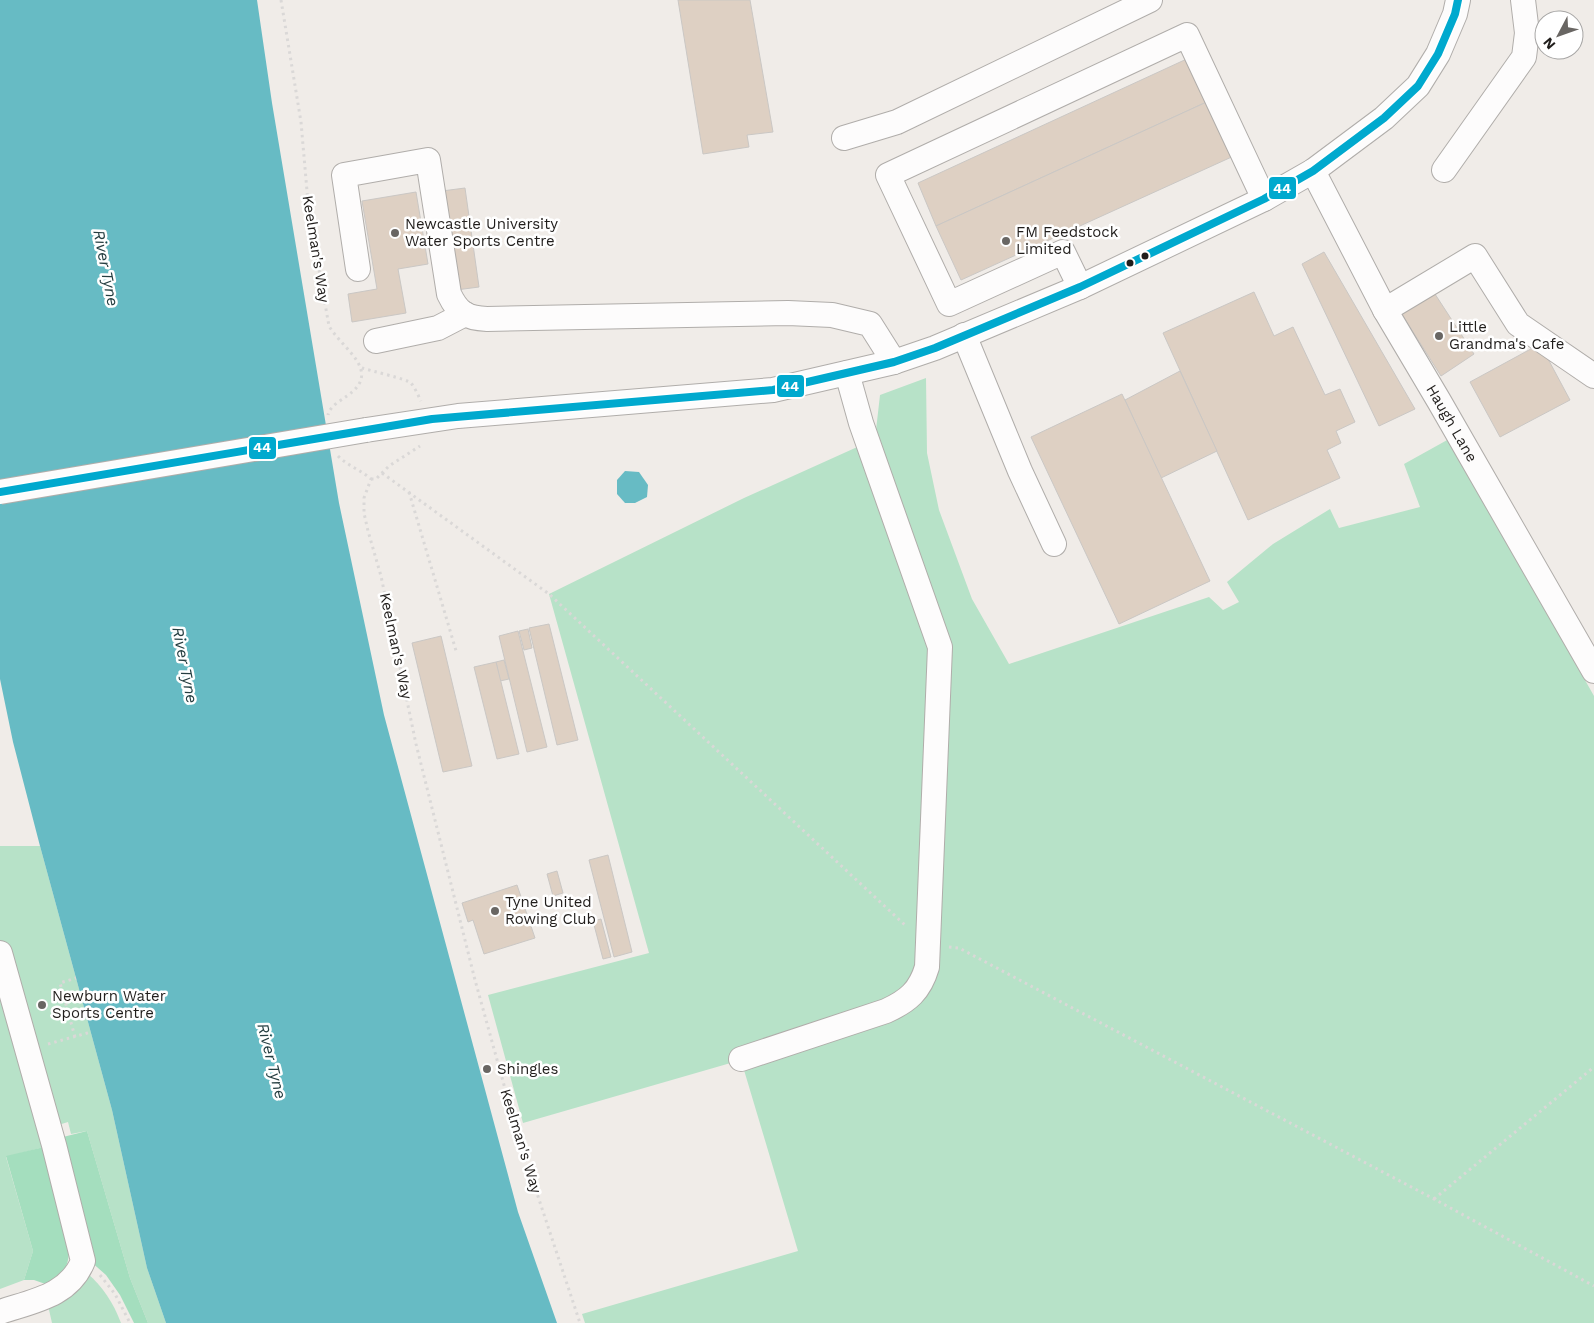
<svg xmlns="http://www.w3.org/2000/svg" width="1594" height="1323" font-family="'Work Sans',sans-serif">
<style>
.green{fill:#b7e2c8}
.forest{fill:#a4debe}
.water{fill:#67bbc4}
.building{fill:#ded0c3;stroke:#cac7c4}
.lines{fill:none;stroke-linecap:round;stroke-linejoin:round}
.minor-casing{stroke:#b0adaa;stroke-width:26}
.path{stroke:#dad8d7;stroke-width:3;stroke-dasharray:2.5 4;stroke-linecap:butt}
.minor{stroke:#fdfcfc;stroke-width:24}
.minor-bridge-casing{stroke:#b0adaa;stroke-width:26;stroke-linecap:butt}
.minor-bridge{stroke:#fdfcfc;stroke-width:24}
.bus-1-casing{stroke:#fff;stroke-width:11}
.bus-1{stroke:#00a9ce;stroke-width:8}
.poi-dot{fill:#696663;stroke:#fff;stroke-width:2}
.bus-dot{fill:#211e1c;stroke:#fff;stroke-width:2}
.labels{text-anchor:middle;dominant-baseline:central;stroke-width:5;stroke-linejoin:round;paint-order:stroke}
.poi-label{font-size:15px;fill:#211e1c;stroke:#fff;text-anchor:start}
.street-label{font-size:15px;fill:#211e1c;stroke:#fff}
.water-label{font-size:16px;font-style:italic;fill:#253e41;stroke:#fff}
.line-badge{stroke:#fff;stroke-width:2}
.badge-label{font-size:14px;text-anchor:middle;font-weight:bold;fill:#fff}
</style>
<rect width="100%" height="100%" fill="#f0ece8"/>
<g class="green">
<path d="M926 378 927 453 939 510 972 599 1009 664 1209 597 1223 610 1239 602 1227 582 1273 544 1330 509 1339 528 1420 507 1404 464 1449 439 1594 696V1323H585L582 1314 798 1251 741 1060 523 1123 488 995 649 953 549 594 744 498 875 439 880 395Z"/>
<path d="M0 846H40L112 1110 147 1268 166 1323H148L130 1278 87 1131 71 1134 68 1122 39 1131 44 1147 6 1157 33 1251 24 1280 0 1289Z"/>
<path d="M87 1273C103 1287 113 1302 121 1323H52L47 1301Z"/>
</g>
<g class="forest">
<path d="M87 1131 130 1278 148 1323H134L120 1295 106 1275 89 1260 55 1139Z"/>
<path d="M44 1147C50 1170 73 1240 68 1260 66 1270 60 1278 54 1287L34 1280H24L33 1251 6 1156Z"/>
</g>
<g class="water">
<path d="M0 0H257L272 103 339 503 384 715 518 1212 557 1323H166L147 1268 112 1110 40 846 13 742 0 679Z"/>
<path d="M625 471 639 472 648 485 647 497 635 503H625L617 494V480Z"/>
</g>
<g class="building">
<path d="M678 0H750L773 132 747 135 749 147 703 154Z"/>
<path d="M1191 57 1211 100 936 226 918 183Z"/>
<path d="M1211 100 1236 155 961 280 936 226Z"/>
<path d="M465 188 479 287 456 290 442 191Z"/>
<path d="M416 192 428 264 398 269 406 313 352 322 348 294 377 289 362 201Z"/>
<path d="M1324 252 1415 409 1379 426 1302 264Z"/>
<path d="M1433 291 1474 354 1441 376 1401 313Z"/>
<path d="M1254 292 1274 336 1293 327 1325 395 1340 389 1355 422 1336 431 1341 443 1327 450 1340 478 1248 520 1163 333Z"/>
<path d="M1540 344 1570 400 1500 437 1470 382Z"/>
<path d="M1180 371 1217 451 1161 478 1125 400Z"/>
<path d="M1122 394 1210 581 1119 624 1031 437Z"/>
<path d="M549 624 578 740 557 745 529 628Z"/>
<path d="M528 629 532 648 524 650 519 631Z"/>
<path d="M518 631 547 747 527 752 499 636Z"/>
<path d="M441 636 472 766 443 772 412 643Z"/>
<path d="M504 660 509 679 500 681 496 662Z"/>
<path d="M496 662 519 754 497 759 474 667Z"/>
<path d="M608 855 632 952 614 957 589 860Z"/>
<path d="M557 871 563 893 553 896 547 874Z"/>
<path d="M517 885 535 938 484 954 473 920 468 922 462 903Z"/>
<path d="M601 919 611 957 603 959 593 921Z"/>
</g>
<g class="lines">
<defs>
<g id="minor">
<path d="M844 138 897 122 1150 0"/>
<path d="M1444 170 1524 57 1527 33 1523 0"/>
<path id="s1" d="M1313 171 1385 310 1439 401 1594 671"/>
<path d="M358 269 344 175 428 160 449 294C458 313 466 318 487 319L788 313 832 315 870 324 894 362"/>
<path d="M1080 287 1063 252 949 304 888 175 1187 35 1264 199"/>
<path d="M1385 310 1475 256 1518 324 1594 376"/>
<path d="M964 335 1020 471 1054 544"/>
<path d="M376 341 438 328 465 314"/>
<path d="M366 430 458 416 773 390 894 362 935 348 1080 287 1264 199 1313 171 1384 118 1418 86 1438 54 1455 14 1458 0"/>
<path d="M0 953 54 1145 83 1261C69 1296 33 1301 0 1312"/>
<path d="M741 1059 886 1011C908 1001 920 991 927 967L940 647 861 423 847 373"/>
</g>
</defs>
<use href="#minor" class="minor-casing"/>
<g class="path">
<path d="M281 0 301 122 309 214 329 326C343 350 383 371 347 396 340 401 330 406 328 415"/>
<path d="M362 368C371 371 407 379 411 383 415 388 418 395 421 401"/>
<path d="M338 456C348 466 361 470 371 479L364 498V513L368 531 381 576 416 744 475 980 504 1085 511 1115 580 1323"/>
<path d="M382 473 549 594 906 926"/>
<path d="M371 479H376L389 466 420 446"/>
<path d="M409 492 457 654"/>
<path d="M949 947 959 948 1434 1199 1594 1286"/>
<path d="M75 1037 60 983 76 978"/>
<path d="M48 1044 91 1032"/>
<path d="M1434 1199 1594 1067"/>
<path d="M100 1275 115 1294 130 1323"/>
</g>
<use href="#minor" class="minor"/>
<defs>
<path id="minor-bridge" d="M0 492 366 430"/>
</defs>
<use href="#minor-bridge" class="minor-bridge-casing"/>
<use href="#minor-bridge" class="minor-bridge"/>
<defs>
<path id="bus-1" d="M0 492 432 419 773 390 894 362 935 348 1080 287 1264 199 1313 171 1384 118 1418 86 1438 54 1455 14 1458 0"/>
</defs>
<use href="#bus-1" class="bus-1-casing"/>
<use href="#bus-1" class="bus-1"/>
</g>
<g class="poi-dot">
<circle cx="395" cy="233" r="5"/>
<circle cx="1006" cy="241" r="5"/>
<circle cx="1439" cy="336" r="5"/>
<circle cx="495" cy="911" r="5"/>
<circle cx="42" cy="1005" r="5"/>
<circle cx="487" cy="1069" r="5"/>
</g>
<g class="bus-dot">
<circle cx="1145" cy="256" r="4.5"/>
<circle cx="1130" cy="263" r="4.5"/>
</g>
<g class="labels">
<g class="poi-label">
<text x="405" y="224">Newcastle University<tspan x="405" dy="17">Water Sports Centre</tspan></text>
<text x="1016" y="232">FM Feedstock<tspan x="1016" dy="17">Limited</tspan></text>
<text x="1449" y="327">Little<tspan x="1449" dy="17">Grandma's Cafe</tspan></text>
<text x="505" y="902">Tyne United<tspan x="505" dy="17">Rowing Club</tspan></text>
<text x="52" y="996">Newburn Water<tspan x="52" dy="17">Sports Centre</tspan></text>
<text x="497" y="1069">Shingles</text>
</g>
<g class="street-label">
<text transform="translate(316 249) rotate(81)">Keelman's Way</text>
<text stroke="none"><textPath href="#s1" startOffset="288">Haugh Lane</textPath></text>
<text transform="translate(396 646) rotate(78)">Keelman's Way</text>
<text transform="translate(521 1141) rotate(73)">Keelman's Way</text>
</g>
<g class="water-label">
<text transform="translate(106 268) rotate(79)">River Tyne</text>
<text transform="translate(185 665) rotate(79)">River Tyne</text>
<text transform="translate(272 1061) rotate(76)">River Tyne</text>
</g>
</g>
<g class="line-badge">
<rect x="1268" y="176" width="29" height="24" rx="5" fill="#00a9ce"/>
<rect x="776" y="374" width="29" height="24" rx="5" fill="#00a9ce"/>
<rect x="248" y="436" width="29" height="24" rx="5" fill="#00a9ce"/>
</g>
<g class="badge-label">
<text x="1282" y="193">44</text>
<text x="790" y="391">44</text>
<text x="262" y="452">44</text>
</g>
<g transform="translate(1559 35) rotate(229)"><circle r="24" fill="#ffffff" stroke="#a6a5a4"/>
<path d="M0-4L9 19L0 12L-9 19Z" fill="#696663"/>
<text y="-8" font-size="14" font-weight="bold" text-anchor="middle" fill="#211e1c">N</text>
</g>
</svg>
